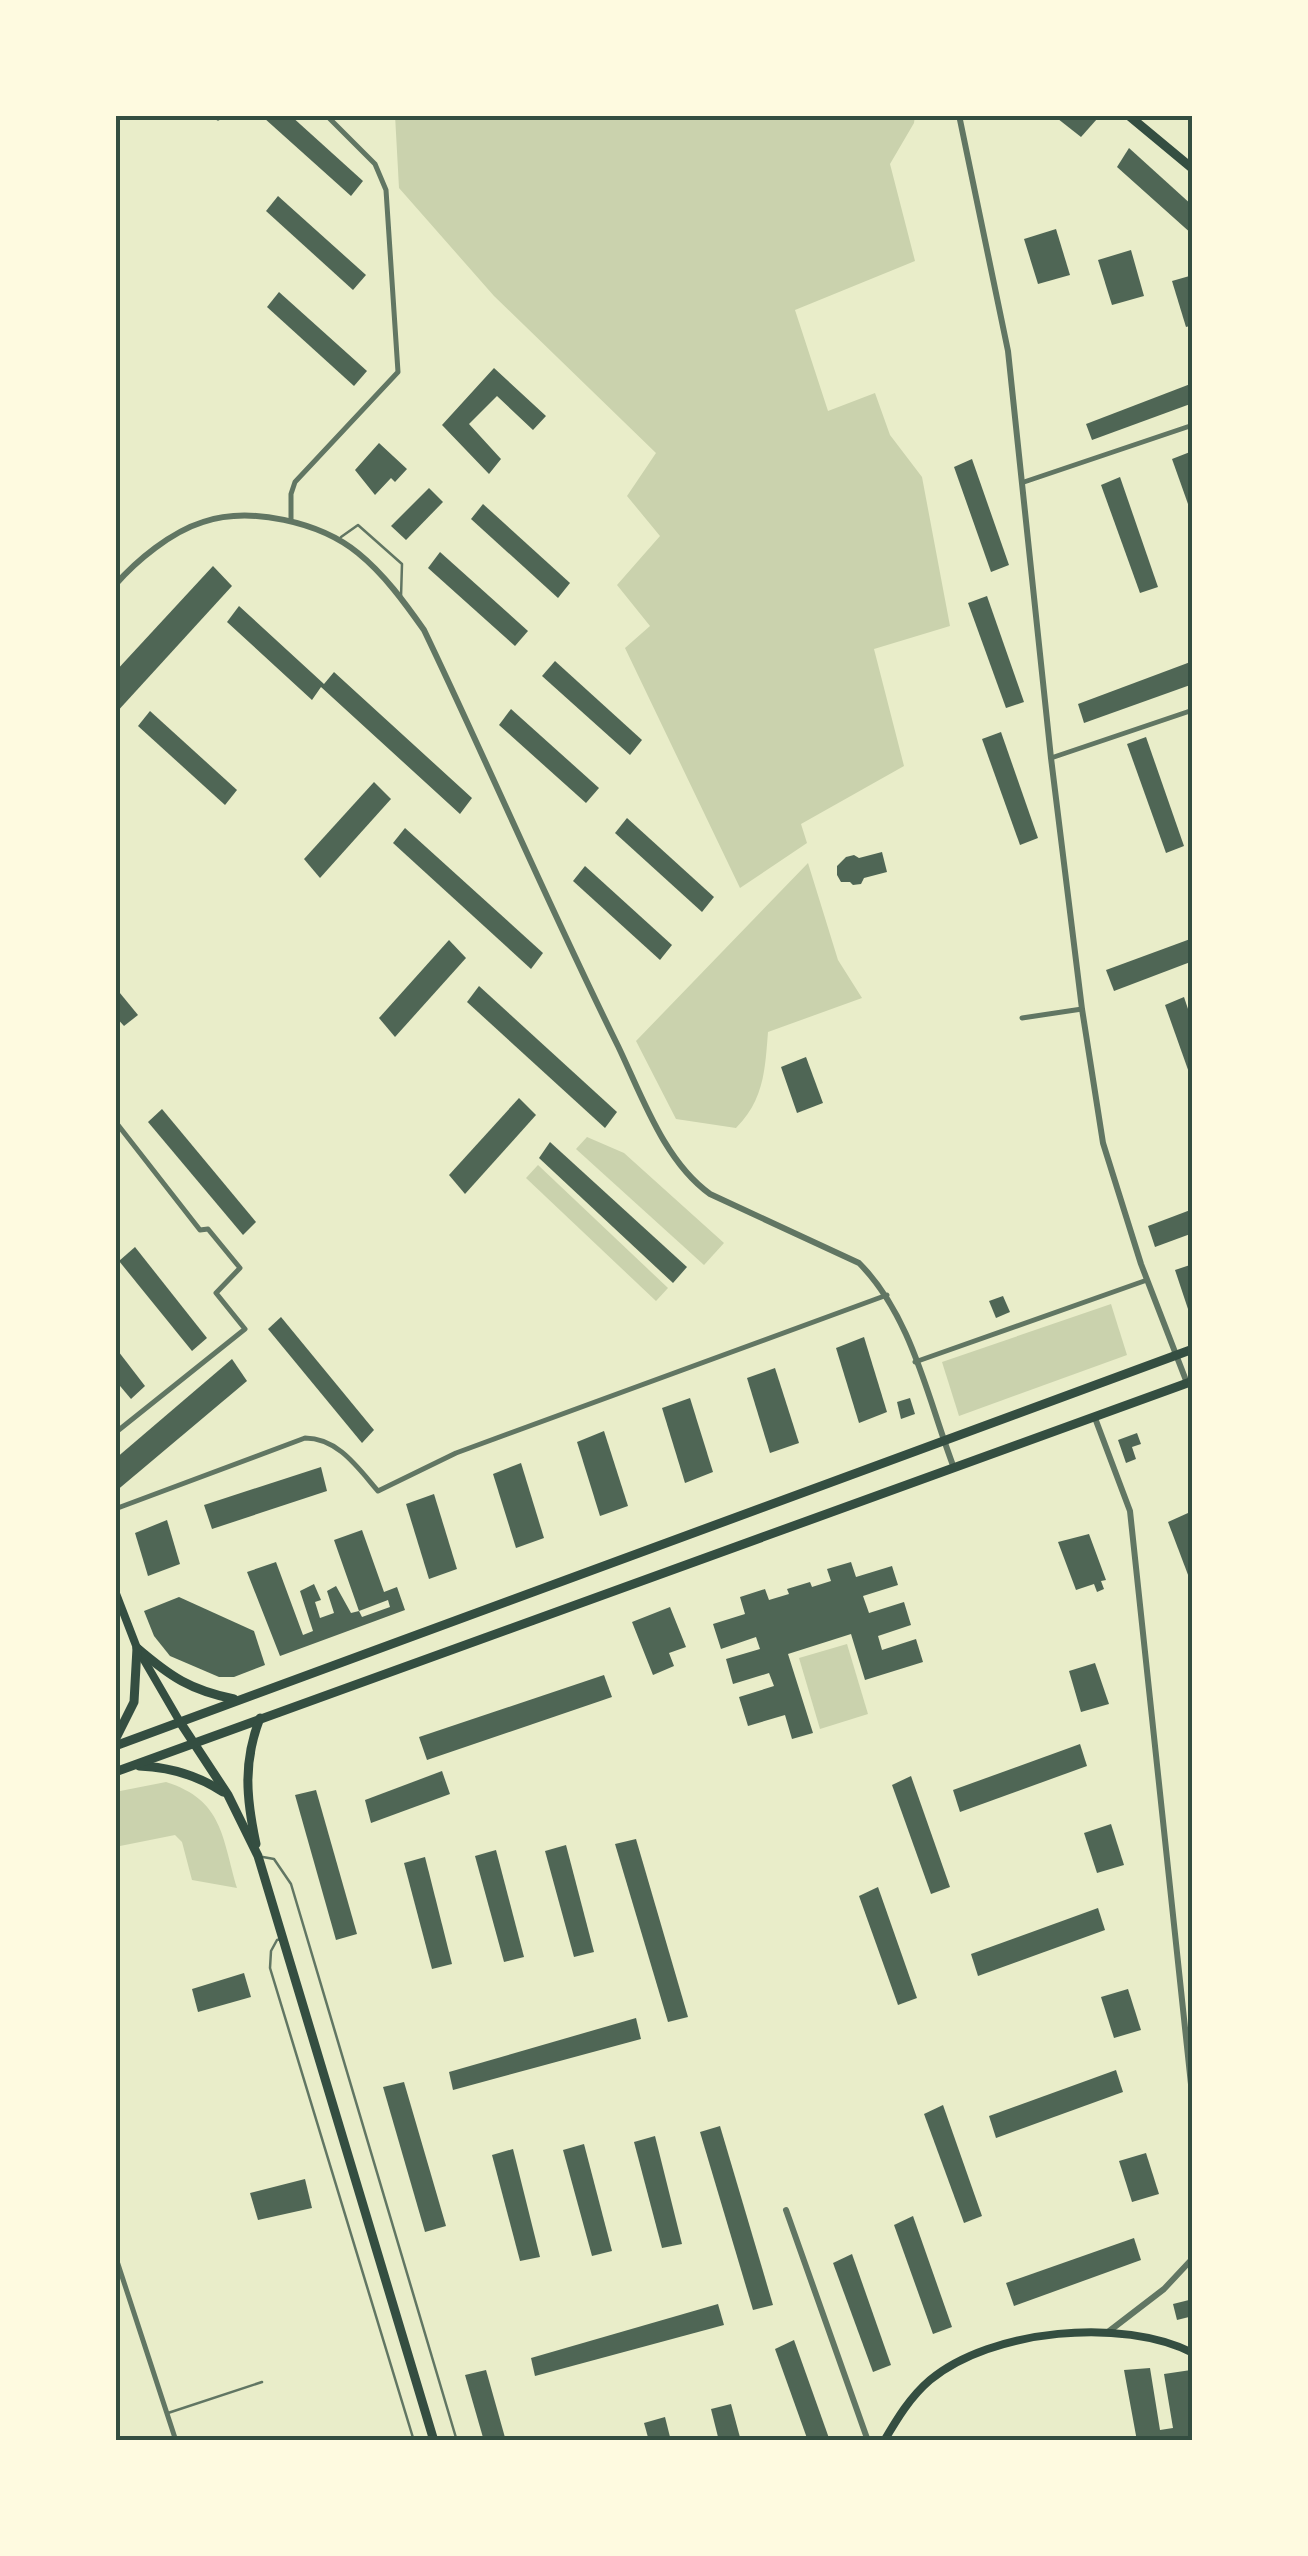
<svg xmlns="http://www.w3.org/2000/svg" width="1308" height="2556" font-family="Lora,serif">
<style>
.green{fill:#cad2ad}
.building{fill:#4f6655}
.lines{fill:none;stroke-linecap:round;stroke-linejoin:round}
.service{stroke:#617663;stroke-width:2.5}
.minor{stroke:#617663;stroke-width:5}
.tertiary{stroke:#617663;stroke-width:6}
.secondary{stroke:#344e41;stroke-width:8}
.primary{stroke:#344e41;stroke-width:9}
.neatline{fill:none;stroke:#344e41;stroke-width:4}
</style>
<rect width="100%" height="100%" fill="#e9edc9"/>
<g class="green">
<path d="M395 115H915L914 123 890 164 915 261 795 310 828 411 875 393 890 435 922 477 950 626 874 649 904 766 801 824 807 843 740 888 625 648 650 626 617 585 660 536 627 496 656 453 494 296 399 188Z"/>
<path d="M808 863 838 960 862 998 768 1032C765 1070 764 1100 736 1128L676 1119 636 1041Z"/>
<path d="M587 1137 624 1153 724 1243 704 1265 576 1149Z"/>
<path d="M538 1165 668 1288 656 1301 526 1178Z"/>
<path d="M1111 1304 1127 1355 959 1416 942 1362Z"/>
<path d="M847 1644 868 1714 820 1729 799 1658Z"/>
<path d="M166 1782C223 1800 222 1837 237 1888L192 1880 182 1842 175 1835 115 1847V1792Z"/>
</g>
<g class="building">
<path d="M266 115H290L363 181 351 196 264 118Z"/>
<path d="M1053 115H1093L1097 119 1081 137Z"/>
<path d="M1129 148 1193 206V235L1117 167Z"/>
<path d="M278 196 366 275 353 290 266 211Z"/>
<path d="M1056 229 1070 275 1038 284 1024 239Z"/>
<path d="M1131 250 1144 296 1112 305 1098 260Z"/>
<path d="M1193 275V325L1186 327 1172 281Z"/>
<path d="M279 292 367 371 354 386 267 307Z"/>
<path d="M494 368 546 416 533 430 497 396 469 424 501 459 489 474 442 425Z"/>
<path d="M1193 383V403L1092 440 1086 424Z"/>
<path d="M379 443 407 469 395 482 391 478 375 495 355 470Z"/>
<path d="M1190 452 1193 460V518L1172 459Z"/>
<path d="M972 459 1009 565 991 572 954 467Z"/>
<path d="M1120 477 1158 587 1140 593 1101 485Z"/>
<path d="M429 488 443 502 406 540 391 526Z"/>
<path d="M483 504 570 583 558 598 471 519Z"/>
<path d="M440 552 528 631 515 646 428 568Z"/>
<path d="M213 566 232 586 115 714V672Z"/>
<path d="M987 596 1024 702 1006 708 968 603Z"/>
<path d="M239 606 324 684 334 672 472 798 460 814 321 687 312 700 227 622Z"/>
<path d="M555 661 642 740 630 755 542 676Z"/>
<path d="M1193 661V684L1084 723 1078 704Z"/>
<path d="M511 709 599 788 586 803 499 725Z"/>
<path d="M150 711 237 790 225 805 138 726Z"/>
<path d="M1001 732 1038 838 1020 845 982 739Z"/>
<path d="M1146 737 1184 846 1166 853 1127 744Z"/>
<path d="M374 782 391 799 320 878 304 859Z"/>
<path d="M627 818 714 897 702 912 615 833Z"/>
<path d="M405 828 543 953 531 969 393 843Z"/>
<path d="M882 852 887 872 864 878 861 884 853 885 850 882H841L837 875V866L846 857 854 855 859 858Z"/>
<path d="M585 866 672 945 660 960 573 881Z"/>
<path d="M1193 938V961L1114 991 1106 970Z"/>
<path d="M449 940 466 958 395 1037 379 1018Z"/>
<path d="M479 986 617 1112 605 1128 467 1002Z"/>
<path d="M115 987 138 1015 124 1026 115 1016Z"/>
<path d="M1184 997 1193 1024 1192 1081 1165 1005Z"/>
<path d="M806 1057 823 1103 797 1113 781 1067Z"/>
<path d="M519 1098 536 1115 465 1194 449 1175Z"/>
<path d="M162 1109 256 1222 243 1235 148 1122Z"/>
<path d="M550 1142 687 1267 673 1283 539 1158Z"/>
<path d="M1193 1209V1233L1155 1247 1148 1226Z"/>
<path d="M135 1247 207 1338 192 1351 119 1261Z"/>
<path d="M1193 1264V1314L1190 1315 1175 1270Z"/>
<path d="M1003 1296 1010 1312 996 1318 989 1301Z"/>
<path d="M281 1317 374 1430 362 1443 268 1329Z"/>
<path d="M864 1337 887 1412 859 1423 836 1348Z"/>
<path d="M115 1347 145 1386 131 1399 115 1380Z"/>
<path d="M232 1359 247 1381 115 1492V1459Z"/>
<path d="M775 1368 799 1443 770 1453 747 1378Z"/>
<path d="M690 1398 713 1472 685 1483 662 1408Z"/>
<path d="M910 1398 915 1414 901 1419 897 1402Z"/>
<path d="M604 1431 628 1506 600 1516 577 1442Z"/>
<path d="M1137 1433 1141 1444 1132 1447 1136 1459 1126 1463 1118 1440Z"/>
<path d="M521 1463 544 1538 516 1548 493 1474Z"/>
<path d="M321 1467 327 1491 212 1529 204 1505Z"/>
<path d="M434 1494 457 1569 429 1579 406 1504Z"/>
<path d="M1188 1513 1193 1528V1588L1168 1522Z"/>
<path d="M167 1520 180 1564 148 1576 135 1533Z"/>
<path d="M362 1530 384 1592 397 1587 405 1610 280 1656 247 1572 276 1562 303 1635 313 1631 300 1591 314 1584 321 1600 315 1602 320 1618 334 1613 327 1591 336 1586 351 1613 359 1611 362 1617 390 1607 388 1600 359 1611 334 1540Z"/>
<path d="M1089 1534 1106 1580 1101 1581 1104 1589 1097 1592 1094 1584 1076 1590 1058 1542Z"/>
<path d="M851 1562 856 1577 892 1566 898 1585 863 1596 869 1613 904 1602 911 1625 878 1636 882 1650 916 1639 923 1662 865 1680 851 1634 788 1654 813 1733 792 1739 785 1715 748 1726 739 1697 774 1686 769 1673 733 1684 726 1659 760 1649 756 1637 721 1649 713 1624 745 1614 740 1597 765 1589 769 1600 789 1594 787 1589 810 1582 812 1587 831 1581 827 1569Z"/>
<path d="M179 1597 254 1631 265 1665 234 1677H219L170 1656 154 1636 144 1611Z"/>
<path d="M670 1607 686 1647 669 1653 674 1666 653 1675 632 1622Z"/>
<path d="M1095 1663 1109 1704 1081 1712 1069 1671Z"/>
<path d="M604 1675 612 1697 427 1760 419 1737Z"/>
<path d="M1080 1744 1087 1766 960 1812 953 1790Z"/>
<path d="M442 1771 450 1794 371 1823 365 1800Z"/>
<path d="M911 1776 950 1887 931 1894 892 1785Z"/>
<path d="M316 1790 357 1934 336 1940 295 1795Z"/>
<path d="M1111 1824 1124 1865 1097 1873 1084 1833Z"/>
<path d="M636 1839 688 2017 668 2022 615 1844Z"/>
<path d="M566 1845 594 1952 574 1957 545 1851Z"/>
<path d="M496 1850 524 1957 504 1962 475 1856Z"/>
<path d="M425 1857 452 1964 432 1969 404 1863Z"/>
<path d="M878 1887 917 1998 898 2005 859 1896Z"/>
<path d="M1098 1908 1105 1930 978 1976 971 1954Z"/>
<path d="M244 1973 251 1997 198 2012 192 1989Z"/>
<path d="M1128 1989 1141 2030 1114 2038 1101 1997Z"/>
<path d="M636 2018 641 2039 453 2090 449 2072Z"/>
<path d="M1116 2070 1123 2092 996 2138 989 2116Z"/>
<path d="M404 2082 446 2226 425 2232 383 2087Z"/>
<path d="M943 2105 982 2216 964 2223 924 2114Z"/>
<path d="M720 2126 773 2305 753 2310 700 2132Z"/>
<path d="M655 2136 682 2244 662 2248 634 2142Z"/>
<path d="M584 2144 612 2251 592 2256 563 2150Z"/>
<path d="M513 2149 540 2257 520 2261 492 2155Z"/>
<path d="M1146 2153 1159 2194 1132 2202 1119 2161Z"/>
<path d="M305 2179 312 2208 258 2220 250 2193Z"/>
<path d="M913 2216 952 2327 933 2334 894 2225Z"/>
<path d="M1134 2238 1141 2260 1014 2306 1006 2283Z"/>
<path d="M852 2254 891 2365 873 2372 833 2263Z"/>
<path d="M1193 2299V2316L1177 2320 1173 2304Z"/>
<path d="M718 2304 724 2325 535 2376 531 2358Z"/>
<path d="M794 2340 830 2441H808L775 2349Z"/>
<path d="M1150 2368 1160 2430 1173 2428 1164 2374 1191 2370 1193 2441H1137L1124 2370Z"/>
<path d="M486 2370 506 2441H484L465 2375Z"/>
<path d="M731 2404 741 2441H719L711 2409Z"/>
<path d="M665 2417 671 2441H649L644 2423Z"/>
</g>
<g class="lines">
<g class="service">
<path d="M341 537 358 525 402 564 401 597"/>
<path d="M263 1857 274 1859 291 1884 457 2441"/>
<path d="M281 1939 277 1940 271 1951 270 1968 414 2441"/>
<path d="M168 2413 262 2382"/>
</g>
<g class="minor">
<path d="M218 118 221 115"/>
<path d="M1024 482 1193 425"/>
<path d="M291 521V494L295 482 398 372 386 190 375 164 326 115"/>
<path d="M1051 758 1193 710"/>
<path d="M1022 1018 1082 1009"/>
<path d="M115 1127 118 1125 200 1230 208 1229 240 1268 216 1293 245 1329 115 1433"/>
<path d="M915 1362 1147 1280"/>
<path d="M115 1509 305 1438C338 1438 358 1468 378 1491L456 1453 887 1295"/>
<path d="M115 2255 176 2441"/>
</g>
<g class="tertiary">
<path d="M959 115 1008 351 1051 758 1082 1009 1103 1143 1141 1264 1187 1383"/>
<path d="M115 585C137 560 171 532 203 522 250 506 320 522 358 553 384 574 405 603 424 630 490 768 550 909 618 1046 642 1096 664 1161 710 1194L859 1263C912 1316 928 1400 954 1468"/>
<path d="M1095 1418 1130 1511 1193 2103"/>
<path d="M786 2210 868 2441"/>
<path d="M1108 2332 1164 2289 1193 2258"/>
</g>
<g class="secondary">
<path d="M115 1591 137 1648 180 1722"/>
<path d="M884 2441C897 2419 910 2397 930 2380 991 2329 1123 2317 1193 2353"/>
</g>
<g class="primary">
<path d="M1128 115 1193 169"/>
<path d="M137 1648C171 1677 190 1690 234 1699"/>
<path d="M180 1722 228 1795 258 1856 434 2441"/>
<path d="M115 1740 134 1702 137 1648"/>
<path d="M115 1746 1193 1349"/>
<path d="M139 1766C171 1767 197 1775 223 1792"/>
<path d="M115 1772 1193 1381"/>
<path d="M256 1844C246 1797 243 1762 260 1718"/>
</g>
</g>
<rect width="1308" height="2556" fill="none" stroke="#fefae0" stroke-width="235"/>
<rect x="118" y="118" width="1072" height="2320" class="neatline"/>
</svg>
